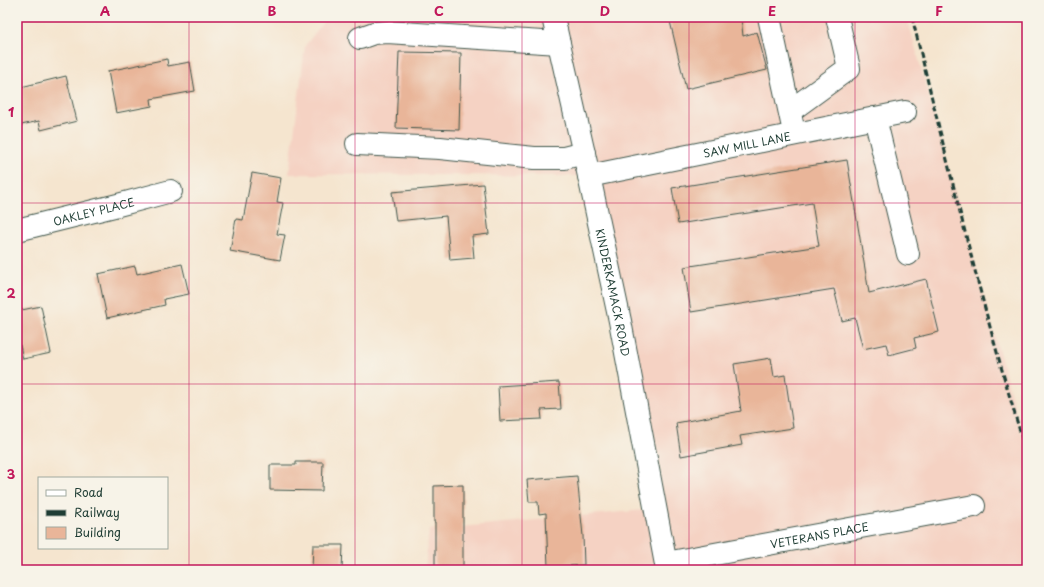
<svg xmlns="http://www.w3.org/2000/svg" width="1044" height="587" font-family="'Playpen Sans',sans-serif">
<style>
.built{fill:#f5d2c3}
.building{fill:#e9b599}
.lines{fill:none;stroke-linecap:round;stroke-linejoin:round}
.minor-casing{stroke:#3f564b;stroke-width:24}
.major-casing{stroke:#3f564b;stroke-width:24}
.minor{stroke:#fff;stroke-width:22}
.major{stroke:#fff;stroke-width:22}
.rail{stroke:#1f3d34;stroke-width:3;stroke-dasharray:6 3;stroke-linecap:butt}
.grid{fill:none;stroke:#c2185b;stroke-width:1;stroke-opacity:0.55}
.labels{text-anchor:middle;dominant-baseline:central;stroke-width:4;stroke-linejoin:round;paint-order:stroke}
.street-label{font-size:11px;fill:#1f3d34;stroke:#f7f3e8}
.neatline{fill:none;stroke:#c2185b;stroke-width:1.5}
.grid-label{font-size:13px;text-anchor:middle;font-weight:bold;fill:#c2185b}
</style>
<rect width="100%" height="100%" fill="#f7f3e8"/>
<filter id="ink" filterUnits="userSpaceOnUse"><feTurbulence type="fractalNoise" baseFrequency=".025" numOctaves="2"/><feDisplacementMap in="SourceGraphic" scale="8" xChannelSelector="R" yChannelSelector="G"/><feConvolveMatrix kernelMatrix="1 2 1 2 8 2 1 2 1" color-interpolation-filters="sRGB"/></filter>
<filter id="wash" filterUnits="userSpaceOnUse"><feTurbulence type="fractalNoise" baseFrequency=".012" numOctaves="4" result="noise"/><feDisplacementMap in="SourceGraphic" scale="16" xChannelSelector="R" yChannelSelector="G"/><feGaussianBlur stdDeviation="0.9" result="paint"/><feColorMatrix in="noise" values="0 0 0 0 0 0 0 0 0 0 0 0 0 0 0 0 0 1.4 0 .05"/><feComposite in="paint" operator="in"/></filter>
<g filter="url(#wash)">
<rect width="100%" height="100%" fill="#f5e5cf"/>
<path class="built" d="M324 17H907L1027 453V570H425L429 530 655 509 589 176 289 174 305 46 324 21Z"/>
<g id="blocks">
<g class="building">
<path d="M669 17H741L743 36 757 32 767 70 686 89Z"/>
<path d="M399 52 461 53 459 130 396 128Z"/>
<path d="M167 59 168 66 190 62 195 91 151 99 152 106 116 113 108 71Z"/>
<path d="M66 76 77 121 41 130 39 121 17 126V88Z"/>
<path d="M847 160 869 293 926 279 939 332 914 338 916 348 889 355 886 344 863 349 855 318 842 321 834 289 691 312 684 267 819 246 812 203 678 224 672 188Z"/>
<path d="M252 173 281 178 277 202 283 203 277 234 285 235 280 260 230 251 236 219 243 220Z"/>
<path d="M483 184 489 234 472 236 474 258 450 260 446 216 396 221 392 192Z"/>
<path d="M182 264 189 294 164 299 165 305 107 318 98 274 135 266 137 274Z"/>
<path d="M41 306 51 353 23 359 20 345 17 346V311Z"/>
<path d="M771 358 774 377 785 375 793 428 740 436 742 445 681 456 676 423 741 411 734 364Z"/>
<path d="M559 382 561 409 541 410 542 419 500 421 498 386Z"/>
<path d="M296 462H323L322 491 270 490V465H296Z"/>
<path d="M577 476 583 536 584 565 548 567 546 513 539 514 538 502H529L527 480Z"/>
<path d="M463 485V570H435V522H434V486Z"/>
<path d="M313 545H343L342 570H312Z"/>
</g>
</g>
</g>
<g filter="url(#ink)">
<use href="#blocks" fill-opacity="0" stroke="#3f564b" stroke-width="1"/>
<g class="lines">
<defs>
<g id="minor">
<path d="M769 17 792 123"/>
<path d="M360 38 374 33 387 32 559 43"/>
<path d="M790 111 849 68 837 17"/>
<path d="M875 118 908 254"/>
<path d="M357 144 440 148 534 158H564L584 153"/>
<path id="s1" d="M589 176 905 112"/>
<path id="s2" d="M17 230 118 205 171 191"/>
<path id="s3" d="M666 563 974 506"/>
</g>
<g id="major">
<path id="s4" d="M553 17 589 176 620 321 667 570"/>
</g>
</defs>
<use href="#minor" class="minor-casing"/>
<use href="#major" class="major-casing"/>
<use href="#minor" class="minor"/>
<use href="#major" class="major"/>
<path class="rail" d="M912 17C948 163 982 310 1027 454"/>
</g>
</g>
<path class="grid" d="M189 17V570M355 17V570M522 17V570M689 17V570M855 17V570M17 203H1027M17 384H1027"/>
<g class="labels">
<g class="street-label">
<text stroke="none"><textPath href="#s1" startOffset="161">SAW MILL LANE</textPath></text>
<text stroke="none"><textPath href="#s2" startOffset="79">OAKLEY PLACE</textPath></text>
<text stroke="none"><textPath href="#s4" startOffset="282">KINDERKAMACK ROAD</textPath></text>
<text stroke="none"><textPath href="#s3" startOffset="156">VETERANS PLACE</textPath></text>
</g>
</g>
<rect width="1044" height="587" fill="none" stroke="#f7f3e8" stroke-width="44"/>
<rect x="38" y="477" width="130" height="72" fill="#f7f3e8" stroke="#a1aaa0"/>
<rect x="46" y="490" width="20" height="6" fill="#ffffff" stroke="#a1aaa0"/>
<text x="74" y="497" font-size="12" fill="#1f3d34">Road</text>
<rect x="46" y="510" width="20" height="6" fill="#1f3d34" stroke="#a1aaa0"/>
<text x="74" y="517" font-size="12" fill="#1f3d34">Railway</text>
<rect x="46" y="527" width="20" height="12" fill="#e9b599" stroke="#a1aaa0"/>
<text x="74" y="537" font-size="12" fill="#1f3d34">Building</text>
<rect x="22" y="22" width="1000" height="543" class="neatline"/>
<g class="grid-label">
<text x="105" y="16">A</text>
<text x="272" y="16">B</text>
<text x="439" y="16">C</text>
<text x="605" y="16">D</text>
<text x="772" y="16">E</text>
<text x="939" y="16">F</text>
<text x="11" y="117">1</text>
<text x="11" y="298">2</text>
<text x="11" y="479">3</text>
</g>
</svg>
